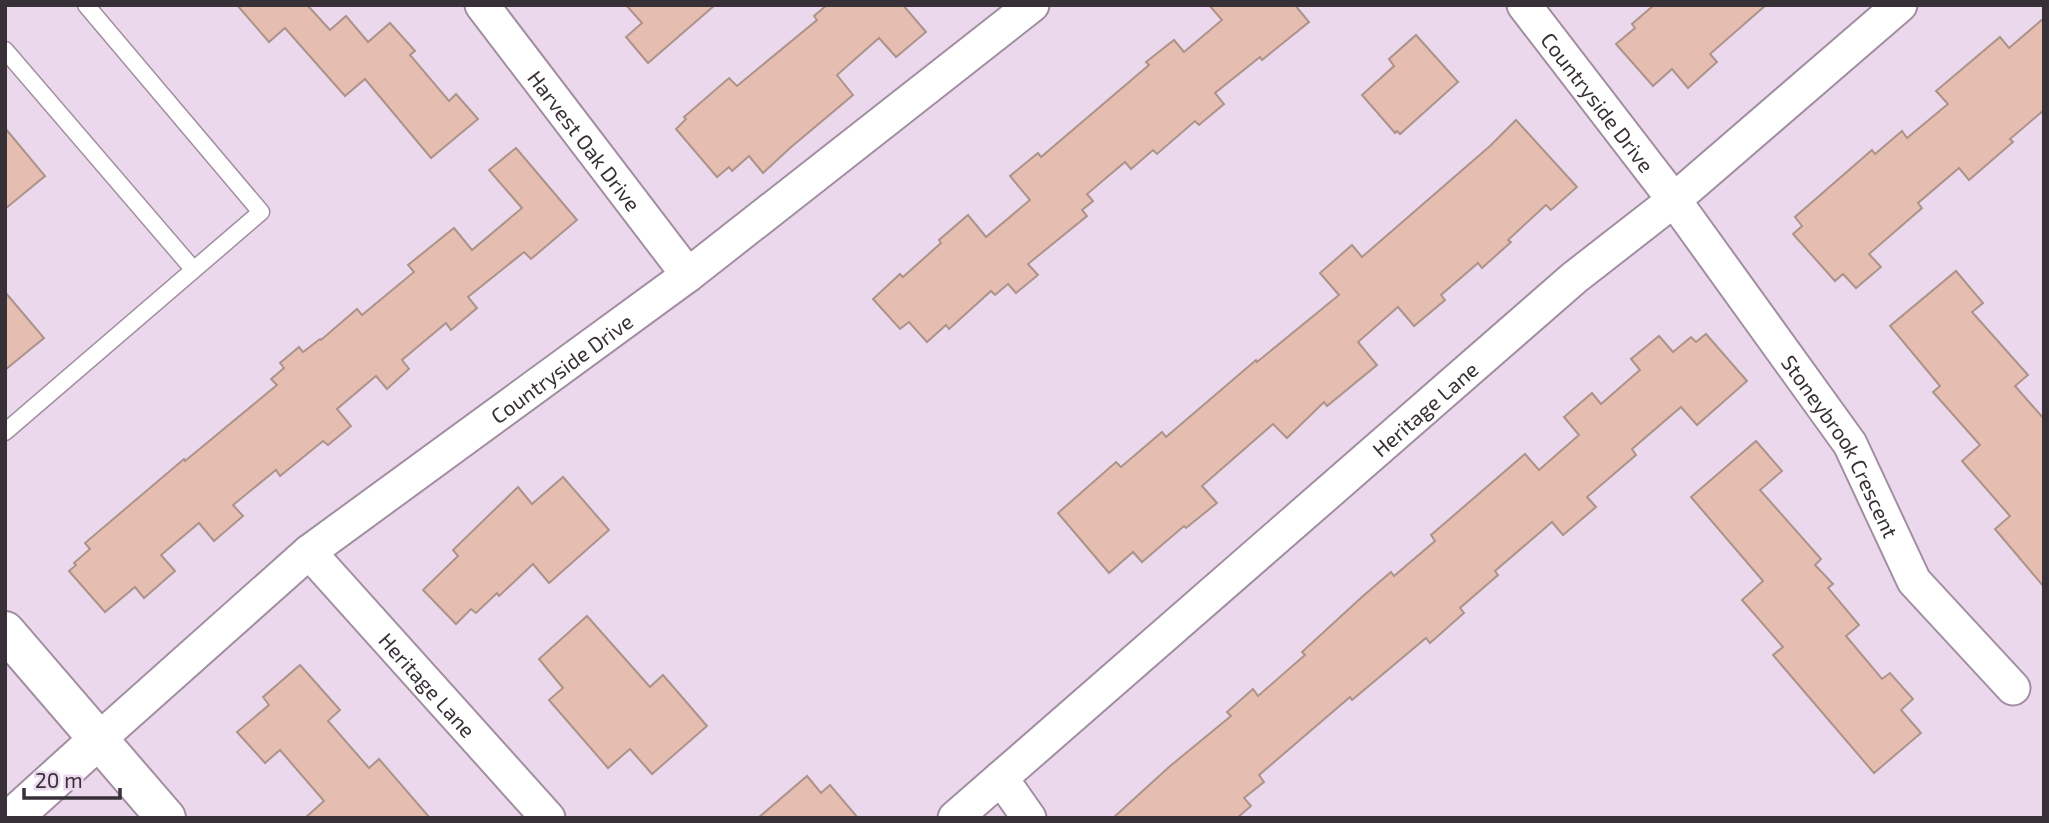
<svg xmlns="http://www.w3.org/2000/svg" width="2049" height="823" font-family="'Exo 2',sans-serif">
<style>
.building{fill:#e6beb1;stroke:#ac938a;stroke-width:2}
.lines{fill:none;stroke-linecap:round;stroke-linejoin:round}
.service-casing{stroke:#a18fa1;stroke-width:19}
.minor-casing{stroke:#a18fa1;stroke-width:37}
.tertiary-casing{stroke:#a18fa1;stroke-width:42}
.secondary-casing{stroke:#a18fa1;stroke-width:42}
.service{stroke:#fff;stroke-width:16}
.minor{stroke:#fff;stroke-width:33}
.tertiary{stroke:#fff;stroke-width:38}
.secondary{stroke:#fff;stroke-width:38}
.labels{text-anchor:middle;dominant-baseline:central;stroke-width:6;stroke-linejoin:round;paint-order:stroke}
.street-label{font-size:21px;fill:#373037;stroke:#ecd8ec}
</style>
<rect width="100%" height="100%" fill="#ecd8ec"/>
<g class="building">
<path d="M237 5H311L309 7 330 30 346 16 368 42 390 23 415 51 410 55 449 101 456 94 478 119 431 158 365 79 345 96 285 28 269 42Z"/>
<path d="M626 5H715L648 63 626 37 642 23Z"/>
<path d="M827 5H903L926 32 896 57 879 38 837 75 853 95 790 148 763 173 749 156 732 171 729 167 717 177 676 129 686 119 684 117 729 78 737 86 817 20 814 16Z"/>
<path d="M1209 5H1295L1309 22 1262 60 1260 57 1215 93 1224 104 1199 125 1195 121 1157 154 1153 150 1131 169 1125 162 1087 194 1093 201 1082 210 1087 216 1028 264 1038 275 1016 293 1008 284 995 295 991 291 949 329 946 325 927 342 909 322 900 329 873 299 900 274 903 277 941 243 939 240 968 215 986 237 1030 200 1010 176 1038 153 1041 157 1149 65 1146 62 1174 40 1184 52 1222 20Z"/>
<path d="M1654 5H1766L1710 54 1717 62 1688 88 1672 69 1653 86 1616 44 1635 28 1632 24Z"/>
<path d="M2044 18V110L2010 139 2013 142 1969 180 1959 168 1918 203 1922 208 1869 254 1881 267 1856 288 1843 274 1835 281 1793 234 1802 226 1795 217 1872 150 1875 154 1902 131 1907 138 1948 104 1936 91 2000 37 2009 48Z"/>
<path d="M1416 35 1458 82 1400 134 1397 131 1395 133 1362 95 1394 66 1389 59Z"/>
<path d="M1516 120 1577 187 1551 210 1546 205 1508 240 1511 242 1482 268 1478 263 1441 295 1445 300 1414 326 1398 307 1358 342 1377 365 1327 406 1324 402 1287 438 1273 424 1202 486 1217 503 1186 528 1184 526 1142 562 1133 552 1109 573 1058 513 1116 462 1121 467 1162 432 1166 437 1256 360 1257 362 1339 295 1320 273 1352 245 1362 257 1490 146Z"/>
<path d="M5 128 45 176 5 209Z"/>
<path d="M516 148 577 220 531 259 524 252 468 297 477 308 451 330 446 323 402 360 409 369 387 389 376 376 337 409 351 426 328 445 323 441 280 476 276 470 233 505 243 516 214 541 199 523 161 555 175 571 144 598 135 587 105 612 69 571 76 565 74 563 90 549 85 543 184 459 185 461 277 385 271 379 284 368 280 363 299 347 303 352 320 339 321 340 357 309 362 315 414 272 408 265 454 228 472 250 522 208 489 170Z"/>
<path d="M1956 271 1983 303 1972 312 2028 375 2015 386 2044 419V587L1995 529 2010 516 1962 461 1980 445 1933 392 1940 386 1890 326Z"/>
<path d="M5 292 44 338 5 370Z"/>
<path d="M1706 334 1747 381 1697 425 1681 407 1632 449 1636 455 1587 497 1596 507 1563 535 1552 522 1495 571 1498 575 1460 608 1464 613 1430 643 1426 638 1352 700 1350 697 1259 775 1264 782 1244 798 1251 806 1237 818H1113L1169 767 1231 716 1227 712 1253 689 1258 696 1305 655 1302 652 1363 596 1391 572 1394 576 1435 541 1431 535 1525 454 1539 470 1579 435 1564 417 1592 393 1601 404 1640 370 1631 359 1659 336 1673 352 1691 337 1696 342Z"/>
<path d="M1756 441 1782 471 1760 490 1821 559 1815 565 1833 584 1828 588 1859 625 1846 636 1882 679 1890 673 1913 699 1901 710 1921 733 1874 773 1773 655 1783 647 1742 600 1763 581 1691 497Z"/>
<path d="M563 477 609 530 549 583 533 564 499 596 497 593 476 613 471 609 456 624 423 590 458 556 453 550 518 487 532 504Z"/>
<path d="M587 616 650 687 663 675 707 726 652 774 630 749 608 768 549 700 563 688 539 659Z"/>
<path d="M300 665 340 710 328 721 369 768 379 759 430 818H305L324 801 280 750 265 763 237 732 269 705 263 697Z"/>
<path d="M807 776 821 793 830 785 858 818H758Z"/>
</g>
<g class="lines">
<defs>
<g id="service">
<path d="M5 50 193 269"/>
<path d="M5 432 261 212 86 5"/>
</g>
<g id="minor">
<path id="s1" d="M482 5 688 275"/>
<path id="s2" d="M1524 5 1674 200 1850 444 1914 581 2013 688"/>
<path id="s3" d="M309 552 548 818"/>
<path id="s4" d="M98 740 309 552 688 275 1032 5"/>
<path d="M1001 778 1029 818"/>
<path id="s5" d="M955 818 1574 278 1674 200 1900 5"/>
</g>
<path id="tertiary" d="M12 818 98 740"/>
<path id="secondary" d="M5 631 166 818"/>
</defs>
<use href="#service" class="service-casing"/>
<use href="#minor" class="minor-casing"/>
<use href="#tertiary" class="tertiary-casing"/>
<use href="#secondary" class="secondary-casing"/>
<use href="#service" class="service"/>
<use href="#minor" class="minor"/>
<use href="#tertiary" class="tertiary"/>
<use href="#secondary" class="secondary"/>
</g>
<g class="labels">
<g class="street-label">
<text stroke="none"><textPath href="#s2" startOffset="122">Countryside Drive</textPath></text>
<text stroke="none"><textPath href="#s1" startOffset="170">Harvest Oak Drive</textPath></text>
<text stroke="none"><textPath href="#s4" startOffset="595">Countryside Drive</textPath></text>
<text stroke="none"><textPath href="#s5" startOffset="623">Heritage Lane</textPath></text>
<text stroke="none"><textPath href="#s2" startOffset="544">Stoneybrook Crescent</textPath></text>
<text stroke="none"><textPath href="#s3" startOffset="178">Heritage Lane</textPath></text>
</g>
</g>
<rect width="2049" height="823" fill="none" stroke="#373037" stroke-width="14"/>
<path d="M24 788v10h96v-10" fill="none" stroke="#373037" stroke-width="3.5"/>
<text x="35" y="788" font-size="21" fill="#373037" stroke="#ecd8ec" stroke-width="5" paint-order="stroke">20 m</text>
</svg>
